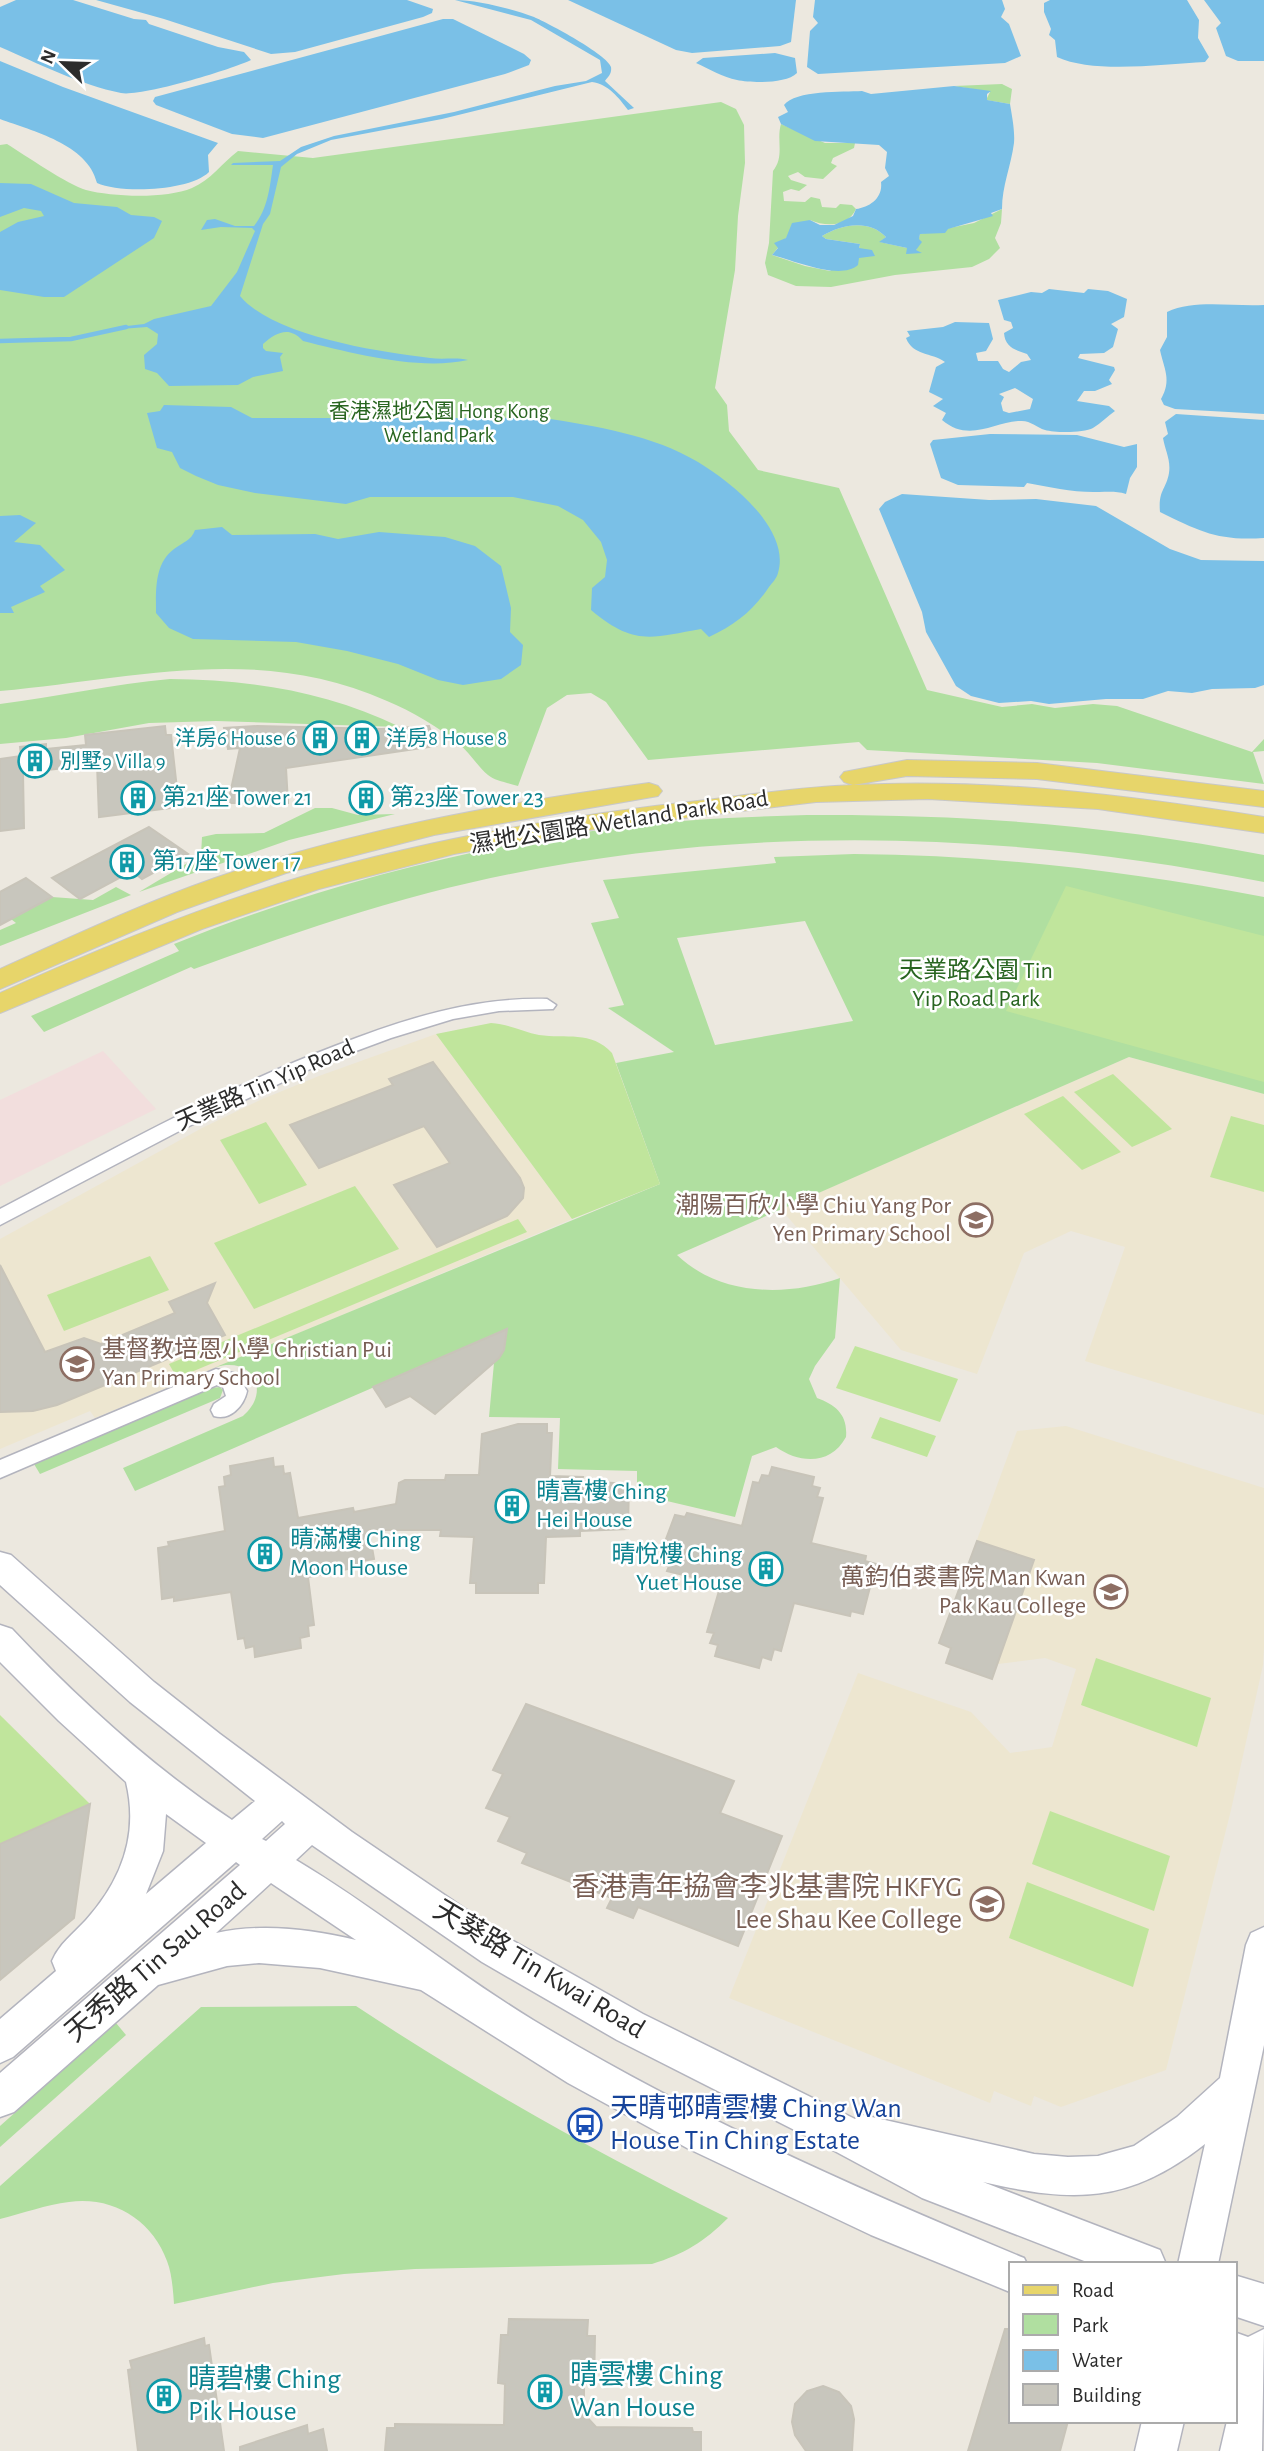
<svg xmlns="http://www.w3.org/2000/svg" width="1264" height="2451" font-family="'Alegreya Sans','Noto Sans TC',sans-serif">
<style>
.education{fill:#ede6d0}
.medical{fill:#f2dedd}
.green{fill:#b0dfa0;fill-rule:evenodd}
.pitch{fill:#c0e59c}
.water{fill:#7ac0e7;fill-rule:evenodd}
.lines{fill:none;stroke-linecap:round;stroke-linejoin:round}
.stream{stroke:#7ac0e7;stroke-width:4.5}
.building{fill:#c8c6bd;stroke:#c8c4b9;stroke-width:2}
.street-casing{stroke:#b3b4be;stroke-width:3}
.secondary-casing{stroke:#b3b4be;stroke-width:3}
.primary-casing{stroke:#c8c8c8;stroke-width:2}
.street{fill:#fff;fill-rule:evenodd}
.secondary{fill:#fff;fill-rule:evenodd}
.primary{fill:#e7d56a;fill-rule:evenodd}
.labels{text-anchor:middle;dominant-baseline:central;stroke-width:5;stroke-linejoin:round;paint-order:stroke}
.far-park-label{font-size:21px;fill:#286520;stroke:#fff}
.far-culture-label{font-size:21px;fill:#0d838f;stroke:#fff;text-anchor:start}
.culture-label{font-size:24px;fill:#0d838f;stroke:#fff;text-anchor:start}
.street-label{font-size:24px;fill:#2c2c2c;stroke:#fff}
.park-label{font-size:24px;fill:#286520;stroke:#fff}
.education-label{font-size:24px;fill:#785e54;stroke:#fff;text-anchor:end}
.near-education-label{font-size:28px;fill:#785e54;stroke:#fff;text-anchor:end}
.near-street-label{font-size:28px;fill:#2c2c2c;stroke:#fff}
.near-transit-label{font-size:28px;fill:#164399;stroke:#fff;text-anchor:start}
.near-culture-label{font-size:28px;fill:#0d838f;stroke:#fff;text-anchor:start}
</style>
<rect width="100%" height="100%" fill="#ece8df"/>
<g class="education">
<path d="M436 1034 572 1219 95 1418 90 1411 0 1449V1239L202 1128 260 1100 319 1076Z"/>
<path d="M1129 1057 1264 1094V1415L1085 1361 1125 1247 1071 1231 1024 1253 977 1374 901 1350 781 1209Z"/>
<path d="M1066 1426 1264 1488V1647L1263 1665 1231 1810 1166 2070 1061 2107 1034 2096 1031 2106 994 2091 990 2103 729 1998 858 1673 971 1712 1010 1753 1052 1747 1076 1669 1045 1658 998 1664 992 1679 946 1663 951 1648 939 1643 1017 1431Z"/>
</g>
<path class="medical" d="M103 1051 156 1109 0 1186V1100Z"/>
<g class="green">
<path d="M1002 84 1012 89 1010 104 986 100 990 92 954 86Z"/>
<path d="M721 102 736 109 744 125 745 163 738 216 735 270 715 388 727 405 729 431 758 470 839 488 927 690 1002 707 1032 704 1055 708 1093 704 1117 706 1252 752 1264 739V751L1253 752 1264 784 1097 763 867 750 859 742 648 760 606 702 591 693 567 695 547 708 518 786C509 783 495 781 488 775 478 767 470 753 459 744 437 726 413 712 387 701 256 643 133 679 0 691V145L7 144C25 155 68 185 86 190 113 197 166 199 192 188 211 180 222 163 238 151L313 158Z"/>
<path d="M781 124 825 143H855L854 148 833 158 831 163 837 166 823 179 805 177 798 172 788 176 791 180 807 185 799 191 791 189 783 192 784 201 805 202 811 197 820 199 822 207 836 208 840 204 852 205 856 209C848 227 826 227 810 220L786 238 772 255 805 266 830 271 859 248 860 244 826 239 822 236C842 224 869 219 886 237L880 242 916 250 920 234 974 223 1002 209 1001 223 995 238 1000 248 989 259 972 267 895 275 831 287 796 286 768 275 765 263 769 243 773 171C785 156 776 140 781 124Z"/>
<path d="M170 679C252 680 326 691 400 727L216 721 149 723 66 738 0 744V704C57 697 113 684 170 679Z"/>
<path d="M315 808H332L358 815 395 814 289 840 139 892 201 855 202 837 216 834 264 833Z"/>
<path d="M807 815C965 814 1110 825 1264 855V882C987 827 702 822 428 893 348 914 271 941 194 969L191 967 44 1032 31 1016 179 951 174 944C318 886 468 847 621 827 683 819 745 817 807 815Z"/>
<path d="M854 854C993 855 1128 871 1264 897V1094L1129 1057 677 1255C720 1296 786 1297 840 1278L835 1338 815 1366 809 1379 817 1398C836 1405 848 1415 846 1437 831 1465 800 1464 776 1447L752 1456 735 1517 637 1494V1471L558 1469 560 1418 489 1417 494 1363 504 1350 501 1332 135 1491 123 1468 243 1416C272 1391 252 1356 216 1367L660 1184 616 1063 674 1052 608 1008 624 1005 591 923 619 918 603 880 776 863 774 857ZM805 921 853 1021 715 1045 677 938Z"/>
<path d="M116 887 131 895 0 946V930L16 923 11 919 52 897 93 900Z"/>
<path d="M220 1387 223 1390 220 1398 40 1474 34 1464 211 1388Z"/>
<path d="M356 2006C475 2085 599 2154 728 2218 704 2242 684 2254 652 2264L415 2269 344 2274 273 2283 174 2304C173 2290 172 2274 167 2261 152 2220 113 2196 69 2202 46 2205 23 2213 0 2219V2186L201 2007Z"/>
<path d="M116 2023 126 2035 0 2147V2126Z"/>
</g>
<g class="pitch">
<path d="M1066 886 1264 936V1082L1006 1011Z"/>
<path d="M491 1023C508 1024 523 1032 539 1035 566 1039 591 1030 612 1053L660 1184 572 1219 436 1034Z"/>
<path d="M1113 1074 1172 1129 1132 1147 1074 1092Z"/>
<path d="M1063 1096 1121 1152 1082 1170 1024 1114Z"/>
<path d="M1231 1116 1264 1125V1192L1210 1177Z"/>
<path d="M266 1122 307 1185 259 1204 220 1140Z"/>
<path d="M355 1186 399 1249 254 1309 214 1243Z"/>
<path d="M518 1219 527 1232 177 1378 169 1364Z"/>
<path d="M150 1256 169 1290 64 1331 47 1295Z"/>
<path d="M855 1346 958 1379 940 1422 836 1388Z"/>
<path d="M880 1417 936 1436 927 1457 871 1438Z"/>
<path d="M1096 1658 1211 1698 1197 1747 1081 1705Z"/>
<path d="M0 1715 90 1804 0 1844Z"/>
<path d="M1050 1811 1170 1856 1154 1911 1032 1864Z"/>
<path d="M1027 1882 1149 1929 1133 1987 1009 1938Z"/>
</g>
<g class="water">
<path d="M16 0H73L134 19 146 20 149 24 218 47 244 52 251 60C230 70 141 97 121 93 81 85 37 63 0 47V7Z"/>
<path d="M96 0H407L433 9 432 13 423 17 295 52 271 54 164 19Z"/>
<path d="M455 0C477 0 513 9 534 17 548 23 608 55 611 67 612 74 608 77 605 81L634 108 628 110C619 98 608 84 592 82L442 119 331 140 297 154 281 167 270 214 263 224 240 296C273 336 379 352 430 358 443 360 456 357 468 360 419 371 351 353 303 341 289 326 277 332 263 344V348L266 351 283 353 280 357 283 371 253 377 238 385 169 386 157 373 145 369 144 355 157 344 158 334 147 327 121 329 118 327 144 324 154 319 211 306 237 272 255 231 252 228 221 227 201 230 207 220 215 219 235 226H254C268 209 270 186 273 165H231L233 163 280 161 301 147 334 136 454 112 555 86 586 81 602 73 600 60 531 20Z"/>
<path d="M568 0H796L791 42 780 46 692 53 676 50Z"/>
<path d="M815 0H1002L1005 9 1001 17 1009 24 1021 56 1005 63 818 74 807 67 810 31 818 23 813 17Z"/>
<path d="M1050 0H1187L1199 20 1198 38 1209 57 1205 62C1163 64 1093 74 1057 57L1055 40 1049 35 1051 29 1044 12V3Z"/>
<path d="M1204 0H1264V61H1238L1226 56 1216 28 1221 23Z"/>
<path d="M443 19H453L524 54 531 60 529 65 505 74 263 138 232 134 156 105 153 101 155 97Z"/>
<path d="M775 53 795 58 797 73C786 84 752 83 737 80 723 77 709 69 696 63L703 58Z"/>
<path d="M0 61 63 87 218 143 208 155 209 172C190 191 121 194 97 183 88 144 32 131 0 119Z"/>
<path d="M954 86 991 91 987 94V100L1010 104C1012 116 1015 131 1014 143 1011 166 1002 186 1002 209L991 213 993 216 948 229 945 233 920 234 919 239 922 242 916 250 922 253 906 254 907 248 879 242 886 237C869 219 842 224 822 236L826 239 860 244 859 248 872 250 875 256 859 258 858 265C840 281 793 260 772 255L778 248 774 243 786 238 792 223 810 220 820 225H834L853 216 856 209C870 207 883 198 881 182L889 176 885 168 887 152 879 145 815 141 781 124 778 117 788 112 784 105C795 90 843 92 862 91L871 94Z"/>
<path d="M0 183 31 184 74 203 117 207 131 215 154 217 162 221 154 238 64 297H44L0 290V232L18 222 44 216 41 211 24 208 0 217Z"/>
<path d="M1049 289 1084 293 1088 289 1108 291 1127 299 1124 317 1111 324 1118 329 1113 347 1104 353 1080 354 1078 358 1114 367 1115 370 1109 380 1112 384 1095 391H1084L1077 401 1109 406 1115 411C1108 416 1101 423 1093 428 1084 433 1055 433 1045 430 1036 427 1030 420 1020 421 994 422 969 443 942 420L946 413 933 406 943 399 929 392 936 367 945 362C931 352 913 356 906 338L910 336 907 331 943 327 955 322 989 323 993 339 986 351 976 353 978 361H998L1003 369 1009 372 1021 362 1031 360 1027 354C1015 350 1005 347 1004 333L1013 328 1011 322 1004 320 998 300 1031 292 1042 293ZM1015 388 1033 399 1030 409 1009 413 1003 411 1001 403 1004 397 999 394Z"/>
<path d="M1264 305V414L1175 409 1164 405 1161 399C1172 380 1164 369 1160 350L1167 337V312C1195 299 1233 307 1264 305Z"/>
<path d="M164 405 231 407 252 418H544C595 426 653 435 698 462 731 482 791 529 778 573 777 578 772 583 769 587 753 611 735 625 709 637L701 629C650 638 634 646 591 610L592 588 605 577 607 560 601 542 583 520 558 506 513 497H370L346 504 255 493 218 485 196 476 180 468 172 452 157 448 147 413 160 411Z"/>
<path d="M1176 414 1264 420V538C1218 541 1201 532 1160 512 1158 490 1166 490 1169 473 1171 460 1165 450 1163 438L1168 434 1165 422Z"/>
<path d="M990 434 1077 435 1124 447 1137 444V467L1130 478 1126 494C1116 491 1109 492 1099 492 1075 493 1050 487 1027 483L1024 487 958 485 941 478 930 444 933 440Z"/>
<path d="M902 494 989 500 1036 499 1096 506 1170 549 1201 560 1264 561V685L1255 688 1212 689 1192 693 1168 691 1143 699H1106L1049 704 1031 701 999 703 971 696 956 686 926 632 922 612 879 509 885 502Z"/>
<path d="M20 515 36 523 14 542 40 545 65 570 40 586 45 592 11 607 14 613H0V516Z"/>
<path d="M222 527 232 535 315 534 338 539 379 532 445 537 475 546 501 566 511 608 510 632 523 645 521 665 501 679 463 685 438 680 398 664 347 651 296 642 193 639 169 628 156 613C156 591 154 564 174 549 183 542 191 541 195 530Z"/>
</g>
<g class="lines">
<path class="stream" d="M0 341 71 339 126 327"/>
</g>
<g class="building">
<path d="M165 726 166 735H171L179 807 99 817 97 764 23 773 24 828 0 831V759L21 756 20 747 46 744V749L86 745 85 735Z"/>
<path d="M257 726 382 729 429 726 436 746 286 768 288 803H228L240 748 228 749 224 728Z"/>
<path d="M149 827 188 854 142 879 132 871 80 899 52 878Z"/>
<path d="M26 878 52 897 0 925V892Z"/>
<path d="M433 1062 520 1178 524 1188 523 1198 507 1216 437 1247 394 1185 450 1163 424 1126 319 1168 290 1125 393 1085 389 1079Z"/>
<path d="M0 1265 45 1352 84 1338 101 1344 175 1313 169 1302 215 1283 207 1303 225 1335 57 1405 33 1411 0 1412Z"/>
<path d="M507 1329 504 1350 499 1358 435 1414 410 1396 386 1407 373 1387Z"/>
<path d="M518 1424H547V1433H552L550 1476 583 1477 582 1481 629 1484 628 1529 580 1531V1536L546 1537 544 1583H538V1593H476V1583H470L474 1537 440 1536 441 1530H369L374 1559 362 1561 363 1566 308 1577 314 1625 308 1626 309 1636 300 1638 301 1648 255 1657 254 1646 246 1648 244 1638 238 1639 231 1592 174 1601V1597L162 1599 158 1548 169 1546 168 1542 225 1531 219 1487 225 1486 224 1477 231 1475 230 1466 273 1458 274 1467 283 1466 284 1474 290 1473 298 1518 353 1508 354 1512 396 1504 399 1483 405 1480H445L446 1475H479L482 1434Z"/>
<path d="M772 1467 814 1477 812 1486 820 1488 817 1497 823 1498 811 1543 866 1556 865 1561 876 1564 863 1614 851 1611 850 1616 794 1603 781 1651 774 1649 771 1660 762 1657 759 1668 715 1656 718 1645 710 1643 714 1633 707 1632 721 1584 667 1571 669 1566 657 1563 675 1515 685 1517 687 1513 742 1526 753 1482 759 1483 762 1475 769 1476Z"/>
<path d="M977 1541 1034 1560 992 1679 946 1663 951 1648 939 1643Z"/>
<path d="M526 1704 734 1781 720 1813 782 1836 738 1946 638 1907 633 1918 607 1908 612 1898 522 1863 527 1853 498 1841 510 1817 486 1808 503 1774 493 1770Z"/>
<path d="M90 1804 74 1918 0 1980V1844Z"/>
<path d="M509 2319 588 2320 587 2336H595L594 2384H584V2414L596 2427 692 2428 693 2432H701V2451H385L387 2428H395V2424L504 2425 505 2384 498 2383 501 2335H508Z"/>
<path d="M1005 2329H1010V2421H1068L1060 2451H968Z"/>
<path d="M204 2338 205 2346 209 2345 224 2451H138L128 2370 132 2369 130 2361Z"/>
<path d="M823 2386 839 2392 851 2406 854 2419 852 2451H806L795 2435 792 2422 795 2404 807 2391Z"/>
<path d="M307 2425 308 2434 323 2429 327 2451H240V2447Z"/>
</g>
<g class="lines">
<defs>
<g id="street">
<path d="M547 999 556 1005 553 1009 499 1011 453 1019 391 1038 321 1064 185 1128 0 1225V1209C110 1151 219 1090 335 1046 404 1019 473 997 547 999Z"/>
<path d="M216 1369 237 1374 247 1391C244 1406 230 1421 214 1416L211 1410 214 1404 226 1396 223 1387 217 1385 0 1478V1460Z"/>
</g>
<g id="secondary">
<path d="M0 1552 11 1555 154 1682 220 1734 352 1832 508 1938 643 2014 855 2119 863 2115 1034 2154 1068 2157 1098 2156 1134 2146 1177 2117 1220 2078 1246 1945 1251 1933 1264 1927V2045L1218 2264H1178L1205 2144C1128 2204 1075 2203 983 2182L1160 2250 1166 2264H1092L922 2198 816 2141 617 2040 482 1962 312 1845 296 1860C378 1909 451 1970 533 2020 690 2115 855 2188 1024 2258L1027 2264H1010V2292L871 2235 687 2148 568 2083 421 1990 320 1968 259 1963 227 1966 158 1985 14 2112 0 2117V2073L240 1865 236 1862 13 2057 0 2063V2019L56 1971 52 1961C59 1944 73 1934 86 1920 121 1881 139 1835 126 1782L59 1721 0 1662V1625L12 1629C79 1700 151 1766 232 1820L255 1801 130 1702 0 1585ZM166 1814 206 1843 146 1894 163 1851ZM282 1821 285 1824 266 1841 262 1839ZM271 1883 356 1940C311 1929 263 1923 216 1933Z"/>
<path d="M1234 2275 1264 2284V2326L1234 2316Z"/>
<path d="M1264 2329 1262 2451H1220L1227 2421H1234V2388L1237 2375 1234 2374V2332L1248 2337Z"/>
<path d="M1142 2421H1184L1177 2451H1135Z"/>
</g>
<g id="primary">
<path d="M907 760 1037 763 1264 791V807L1037 779 907 776 853 785C991 778 1128 795 1264 817V833L1098 809 928 799 816 802 601 828 454 854 319 889 202 929 0 1013V993C98 949 198 908 301 877 433 838 569 815 706 800 755 794 803 787 853 785L844 782 840 777 844 772Z"/>
<path d="M649 783 658 786 662 791 658 796 434 835 286 873 177 912 0 989V969C71 937 141 904 215 878 355 830 502 803 649 783Z"/>
</g>
</defs>
<use href="#street" class="street-casing"/>
<use href="#secondary" class="secondary-casing"/>
<use href="#primary" class="primary-casing"/>
<use href="#street" class="street"/>
<use href="#secondary" class="secondary"/>
<use href="#primary" class="primary"/>
</g>
<defs>
<symbol id="building-ring" viewBox="-11 -11 22 22"><circle r="9.5" fill="#fff" stroke="#0f9aa8" stroke-width="1.5"/><path d="M-4-6H4V6H1V3H-1V6H-4ZM-2.5-4.3h1.7v1.8h-1.7ZM.8-4.3h1.7v1.8H.8ZM-2.5-1h1.7V.8h-1.7ZM.8-1h1.7V.8H.8Z" fill="#0f9aa8"/></symbol>
<symbol id="school-ring" viewBox="-11 -11 22 22"><circle r="9.5" fill="#fff" stroke="#8d6e63" stroke-width="1.5"/><path d="M0-5L7-2L0 1L-7-2ZM-4 1L0 2.5L4 1V4Q0 6-4 4Z" fill="#8d6e63"/></symbol>
<symbol id="bus-ring" viewBox="-11 -11 22 22"><circle r="9.5" fill="#fff" stroke="#1a4fb4" stroke-width="1.5"/><path d="M-5-6H5V4H4V6H2V4H-2V6H-4V4H-5ZM-3.5-4V0h7V-4ZM-3.5 1.2v1.5H-2V1.2ZM2 1.2v1.5H3.5V1.2Z" fill="#1a4fb4"/></symbol>
</defs>
<g fill-rule="evenodd">
<use href="#building-ring" x="301" y="719" width="38" height="38"/>
<use href="#building-ring" x="343" y="719" width="38" height="38"/>
<use href="#building-ring" x="16" y="742" width="38" height="38"/>
<use href="#building-ring" x="119" y="779" width="38" height="38"/>
<use href="#building-ring" x="347" y="779" width="38" height="38"/>
<use href="#building-ring" x="108" y="843" width="38" height="38"/>
<use href="#school-ring" x="957" y="1201" width="38" height="38"/>
<use href="#school-ring" x="58" y="1345" width="38" height="38"/>
<use href="#building-ring" x="493" y="1487" width="38" height="38"/>
<use href="#building-ring" x="246" y="1535" width="38" height="38"/>
<use href="#building-ring" x="747" y="1550" width="38" height="38"/>
<use href="#school-ring" x="1092" y="1573" width="38" height="38"/>
<use href="#school-ring" x="968" y="1885" width="38" height="38"/>
<use href="#bus-ring" x="566" y="2106" width="38" height="38"/>
<use href="#building-ring" x="526" y="2373" width="38" height="38"/>
<use href="#building-ring" x="145" y="2377" width="38" height="38"/>
</g>
<g class="labels">
<g class="far-park-label">
<text x="439" y="411">香港濕地公園 Hong Kong<tspan x="439" dy="24">Wetland Park</tspan></text>
</g>
<g class="far-culture-label">
<text x="296" y="738" text-anchor="end">洋房6 House 6</text>
<text x="386" y="738">洋房8 House 8</text>
<text x="60" y="761">別墅9 Villa 9</text>
</g>
<g class="culture-label">
<text x="162" y="798">第21座 Tower 21</text>
<text x="390" y="798">第23座 Tower 23</text>
<text x="152" y="862">第17座 Tower 17</text>
<text x="536" y="1492">晴喜樓 Ching<tspan x="536" dy="28">Hei House</tspan></text>
<text x="290" y="1540">晴滿樓 Ching<tspan x="290" dy="28">Moon House</tspan></text>
<text x="742" y="1555" text-anchor="end">晴悅樓 Ching<tspan x="742" dy="28">Yuet House</tspan></text>
</g>
<g class="street-label">
<text transform="translate(619 822) rotate(-9)">濕地公園路 Wetland Park Road</text>
<text transform="translate(265 1085) rotate(-24)">天業路 Tin Yip Road</text>
</g>
<g class="park-label">
<text x="976" y="971">天業路公園 Tin<tspan x="976" dy="28">Yip Road Park</tspan></text>
</g>
<g class="education-label">
<text x="951" y="1206">潮陽百欣小學 Chiu Yang Por<tspan x="951" dy="28">Yen Primary School</tspan></text>
<text x="102" y="1350" text-anchor="start">基督教培恩小學 Christian Pui<tspan x="102" dy="28">Yan Primary School</tspan></text>
<text x="1086" y="1578">萬鈞伯裘書院 Man Kwan<tspan x="1086" dy="28">Pak Kau College</tspan></text>
</g>
<g class="near-education-label">
<text x="962" y="1888">香港青年拹會李兆基書院 HKFYG<tspan x="962" dy="32">Lee Shau Kee College</tspan></text>
</g>
<g class="near-street-label">
<text transform="translate(156 1962) rotate(-41)">天秀路 Tin Sau Road</text>
<text transform="translate(539 1970) rotate(31)">天葵路 Tin Kwai Road</text>
</g>
<g class="near-transit-label">
<text x="610" y="2109">天晴邨晴雲樓 Ching Wan<tspan x="610" dy="32">House Tin Ching Estate</tspan></text>
</g>
<g class="near-culture-label">
<text x="570" y="2376">晴雲樓 Ching<tspan x="570" dy="32">Wan House</tspan></text>
<text x="188" y="2380">晴碧樓 Ching<tspan x="188" dy="32">Pik House</tspan></text>
</g>
</g>
<rect x="1009" y="2262" width="228" height="161" fill="#ffffff" stroke="#ababab" stroke-width="2"/>
<rect x="1023" y="2285" width="35" height="10" fill="#e7d56a" stroke="#ababab" stroke-width="2"/>
<text x="1072" y="2297" font-size="21" fill="#2c2c2c">Road</text>
<rect x="1023" y="2314" width="35" height="21" fill="#b0dfa0" stroke="#ababab" stroke-width="2"/>
<text x="1072" y="2332" font-size="21" fill="#2c2c2c">Park</text>
<rect x="1023" y="2350" width="35" height="21" fill="#7ac0e7" stroke="#ababab" stroke-width="2"/>
<text x="1072" y="2367" font-size="21" fill="#2c2c2c">Water</text>
<rect x="1023" y="2384" width="35" height="21" fill="#c8c6bd" stroke="#ababab" stroke-width="2"/>
<text x="1072" y="2402" font-size="21" fill="#2c2c2c">Building</text>
<g transform="translate(63 63) rotate(293)" stroke="#ffffff" stroke-width="5" paint-order="stroke">
<path d="M0-5L12 26L0 18L-12 26Z" fill="#2c2c2c"/>
<text y="-10" font-size="19" font-weight="bold" text-anchor="middle" fill="#2c2c2c">N</text>
</g>
</svg>
